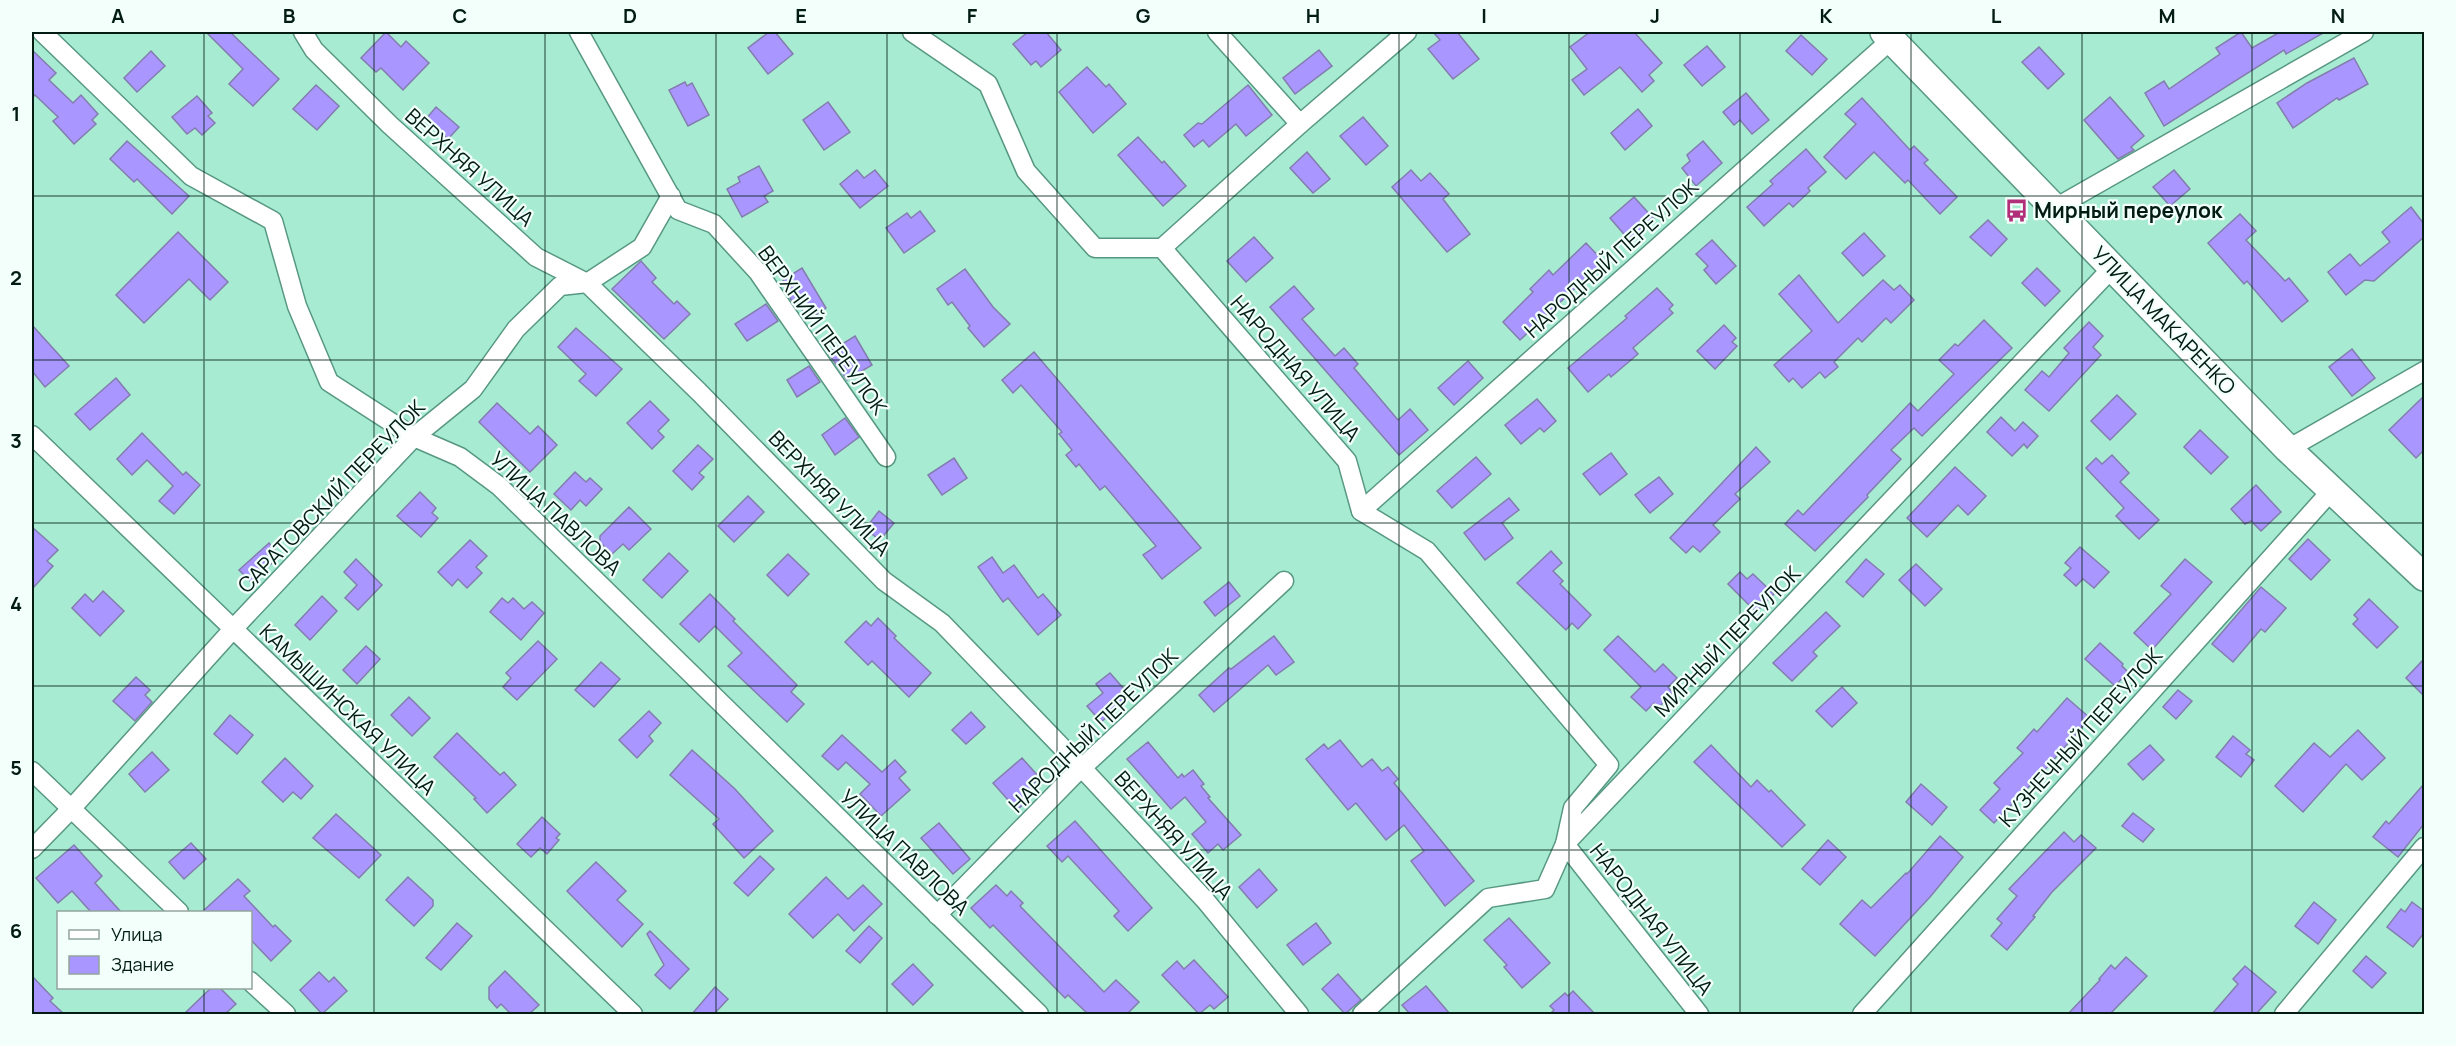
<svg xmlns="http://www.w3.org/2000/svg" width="2456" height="1046" font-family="Manrope,sans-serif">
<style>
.building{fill:#a996ff;stroke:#837dae;stroke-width:1.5}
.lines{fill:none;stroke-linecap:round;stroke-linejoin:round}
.minor-casing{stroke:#579882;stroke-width:21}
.secondary-casing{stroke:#579882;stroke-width:30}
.minor{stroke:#fff;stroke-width:18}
.secondary{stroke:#fff;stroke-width:27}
.grid{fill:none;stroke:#021c14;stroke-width:1.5;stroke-opacity:0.55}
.labels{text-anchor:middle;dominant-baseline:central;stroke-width:4.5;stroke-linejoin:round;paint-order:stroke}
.street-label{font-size:21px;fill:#021c14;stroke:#f2fffa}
.poi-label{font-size:21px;font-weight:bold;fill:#021c14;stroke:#f2fffa;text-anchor:start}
.neatline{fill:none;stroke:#021c14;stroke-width:2}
.grid-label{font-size:20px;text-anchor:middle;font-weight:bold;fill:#021c14}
</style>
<rect width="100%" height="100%" fill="#a8ebd3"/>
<g class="building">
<path d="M206 32H230L279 79 253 106 229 84 243 69Z"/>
<path d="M386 32 401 47 406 41 429 63 403 90 381 68 376 72 361 58Z"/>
<path d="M769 32H775L793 54 768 74 748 48Z"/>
<path d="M1028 32H1046L1061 50 1041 67 1036 61 1031 65 1013 44Z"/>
<path d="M1433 32H1457L1479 59 1453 79 1428 49 1440 40Z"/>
<path d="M1590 32H1634L1662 63 1649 75 1654 81 1642 92 1620 67 1584 95 1572 80 1587 69 1570 47Z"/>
<path d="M2241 32 2252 48 2280 32H2325L2286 54 2284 50 2164 126 2145 93 2164 81 2169 89 2220 54 2216 48Z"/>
<path d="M1801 35 1827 59 1812 75 1786 51Z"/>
<path d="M1707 46 1725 67 1702 86 1684 65Z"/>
<path d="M2039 47 2064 74 2048 89 2022 62Z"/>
<path d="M32 50 56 73 49 80 73 103 81 95 98 114 92 120 96 124 74 144 53 121 58 117 35 95 32 98Z"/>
<path d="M1319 50 1332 66 1295 94 1283 78Z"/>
<path d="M151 51 165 66 137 92 124 78Z"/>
<path d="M2354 58 2368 84 2339 100 2337 98 2293 128 2277 103 2307 83Z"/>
<path d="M1087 67 1106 87 1109 84 1126 104 1093 133 1059 92Z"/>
<path d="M685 82 687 86 692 83 709 115 688 126 669 90Z"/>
<path d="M316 85 339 106 317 130 293 109Z"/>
<path d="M1248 85 1272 115 1246 136 1236 124 1209 147 1203 140 1194 147 1184 135 1198 123 1202 124Z"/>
<path d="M1746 93 1769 120 1752 134 1740 120 1734 125 1723 112Z"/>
<path d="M197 96 212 113 208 116 215 123 202 135 195 128 187 134 172 117Z"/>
<path d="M2110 97 2144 136 2131 147 2134 150 2118 159 2084 120Z"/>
<path d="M1862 98 1910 150 1914 146 1928 160 1924 163 1957 197 1940 214 1908 180 1905 183 1874 152 1846 179 1824 157 1856 124 1845 114Z"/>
<path d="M828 102 850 132 824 150 803 120Z"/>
<path d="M436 107 459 127 448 139 426 119Z"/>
<path d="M1638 109 1652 126 1625 150 1611 133Z"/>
<path d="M1363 117 1388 146 1366 165 1340 136Z"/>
<path d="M1138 137 1162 163 1164 161 1186 186 1163 206 1118 155Z"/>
<path d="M127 141 189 196 172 214 137 179 134 182 110 159Z"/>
<path d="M1703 141 1722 163 1696 186 1682 168 1690 161 1687 155Z"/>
<path d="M1806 149 1826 172 1808 188 1810 191 1793 207 1789 203 1764 226 1747 207 1773 184 1770 181Z"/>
<path d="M1307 152 1330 179 1313 193 1290 168Z"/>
<path d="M759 166 773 191 764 196 768 202 742 217 727 189 740 182 738 177Z"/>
<path d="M857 170 864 178 875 170 888 186 860 208 840 184Z"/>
<path d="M1411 170 1421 181 1430 173 1449 194 1443 199 1470 234 1447 252 1392 187Z"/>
<path d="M2174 170 2190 189 2170 206 2153 187Z"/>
<path d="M1634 197 1654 219 1629 240 1610 218Z"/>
<path d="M2411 207 2424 224V237L2374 281 2365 280 2346 295 2328 272 2350 254 2360 266 2390 242 2382 232Z"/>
<path d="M920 211 935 231 904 253 886 228 907 213 911 218Z"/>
<path d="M2240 214 2256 231 2246 240 2285 281 2289 278 2308 301 2282 322 2247 281 2244 284 2208 243Z"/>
<path d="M1988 220 2007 239 1991 256 1970 237Z"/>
<path d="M178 232 228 282 210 300 189 279 144 323 116 295Z"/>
<path d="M1864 233 1885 256 1863 276 1842 253Z"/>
<path d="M1254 237 1273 258 1246 282 1227 261Z"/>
<path d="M1712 240 1736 266 1716 284 1704 270 1708 266 1696 254Z"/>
<path d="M1586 243 1605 263 1586 282 1584 280 1520 340 1503 322 1533 292 1530 289 1549 270 1553 275Z"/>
<path d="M641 261 656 278 652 282 674 304 677 301 690 314 664 339 612 289Z"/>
<path d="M802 268 826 308 808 320 800 306 797 308 785 291 789 289 783 280Z"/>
<path d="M2037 268 2060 291 2045 306 2022 283Z"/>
<path d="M965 269 993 307 1010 324 984 347 968 328 970 326 952 302 948 305 937 289Z"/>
<path d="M1799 275 1838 323 1883 280 1894 290 1900 285 1914 300 1891 323 1886 318 1862 342 1858 338 1834 362 1838 367 1825 378 1820 372 1802 388 1793 378 1789 382 1774 365 1812 331 1779 294Z"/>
<path d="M1294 286 1314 309 1302 319 1335 356 1344 348 1358 364 1354 368 1398 420 1410 409 1428 430 1399 455 1270 307Z"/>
<path d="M1657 288 1673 305 1669 309 1673 313 1633 348 1638 354 1611 377 1609 374 1588 392 1568 368 1627 318 1625 316Z"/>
<path d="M766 304 778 321 747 341 735 324Z"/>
<path d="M1984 320 2012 348 1922 436 1914 428 1891 450 1901 459 1867 495 1868 497 1815 551 1785 524 1798 510 1803 515 1910 403 1918 411 1954 374 1939 360 1955 344 1958 346Z"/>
<path d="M2089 322 2103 336 2093 347 2101 355 2049 411 2025 390 2042 371 2049 377 2069 353 2064 348Z"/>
<path d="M32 325 69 366 45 387 32 371Z"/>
<path d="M1724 325 1736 338 1732 342 1737 346 1715 369 1697 351Z"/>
<path d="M576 328 622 369 596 396 579 381 586 374 558 347Z"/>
<path d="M855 336 872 365 847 380 828 353Z"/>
<path d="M2352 349 2375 378 2352 396 2329 367Z"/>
<path d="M1034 352 1201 548 1162 579 1143 555 1156 546 1105 486 1100 490 1079 464 1076 467 1066 455 1072 450 1059 434 1062 432 1021 385 1013 393 1002 380Z"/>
<path d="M1468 361 1483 378 1454 405 1438 388Z"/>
<path d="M809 366 820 382 797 397 787 380Z"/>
<path d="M116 378 130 395 90 430 75 414Z"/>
<path d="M2117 395 2136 414 2110 440 2091 421Z"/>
<path d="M2424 396V450L2416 458 2389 430Z"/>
<path d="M1537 399 1556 421 1544 432 1540 428 1521 444 1505 425Z"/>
<path d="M650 401 669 420 658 431 664 437 652 449 627 423Z"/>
<path d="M497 403 530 434 538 426 557 445 530 472 479 422Z"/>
<path d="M2001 417 2015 431 2023 422 2038 436 2027 448 2024 444 2012 456 1987 432Z"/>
<path d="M845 418 859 437 835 455 822 435Z"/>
<path d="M2200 430 2228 457 2211 474 2184 447Z"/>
<path d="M142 433 183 475 186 472 200 485 174 514 159 501 173 486 147 460 132 475 117 459Z"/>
<path d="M698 445 713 459 699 473 704 477 692 490 673 471Z"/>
<path d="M1756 447 1770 462 1735 494 1740 499 1713 525 1720 532 1700 552 1693 546 1686 553 1670 538Z"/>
<path d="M1611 453 1627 474 1600 495 1583 474Z"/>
<path d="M2112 455 2129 473 2120 482 2159 520 2139 539 2116 516 2124 508 2086 468 2096 458 2102 464Z"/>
<path d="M1476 457 1491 474 1452 508 1437 491Z"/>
<path d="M954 458 967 478 942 495 928 475Z"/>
<path d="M1955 467 1986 496 1968 515 1958 505 1927 537 1907 518Z"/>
<path d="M575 472 586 482 590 478 602 489 586 506 580 500 571 510 554 494Z"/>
<path d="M1659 477 1673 494 1650 513 1635 495Z"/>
<path d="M2256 485 2281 512 2261 531 2251 521 2245 524 2231 509Z"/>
<path d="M420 492 436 508 432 513 438 518 421 537 397 516Z"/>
<path d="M748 496 764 512 734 542 718 526Z"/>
<path d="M1509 498 1519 510 1502 523 1513 538 1485 560 1464 533Z"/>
<path d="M629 507 651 529 629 550 623 544 612 554 600 542V536Z"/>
<path d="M879 511 894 523 880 540 865 529Z"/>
<path d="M32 527 58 550 47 561 53 566 32 589Z"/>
<path d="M2308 539 2330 560 2311 580 2289 559Z"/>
<path d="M470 540 487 556 476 567 482 573 467 588 458 579 452 586 438 572Z"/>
<path d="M269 543 280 556 251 582 239 570Z"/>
<path d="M2080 547 2109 572 2094 588 2083 579 2076 586 2064 575 2071 568 2065 563Z"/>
<path d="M1551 551 1562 563 1553 571 1563 581 1560 584 1591 615 1578 629 1572 623 1566 630 1517 583Z"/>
<path d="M669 553 688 571 662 598 643 580Z"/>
<path d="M788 554 809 574 788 596 767 575Z"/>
<path d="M992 557 1003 573 1014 565 1038 598 1043 594 1061 615 1038 635 1008 598 1003 602 978 567Z"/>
<path d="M356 559 382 585 358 610 345 598 357 585 344 572Z"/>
<path d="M1866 559 1884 574 1863 597 1846 582Z"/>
<path d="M2185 559 2212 582 2152 650 2134 633 2171 594 2161 586Z"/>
<path d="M1916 564 1942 589 1925 606 1899 580Z"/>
<path d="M1740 572 1747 579 1753 574 1774 594 1756 612 1728 584Z"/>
<path d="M1229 582 1240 596 1215 616 1204 602Z"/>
<path d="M2261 587 2286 608 2265 632 2261 629 2233 662 2212 644Z"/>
<path d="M103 591 124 611 100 636 72 608 85 594 93 602Z"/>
<path d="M710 594 735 619 733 621 797 685 791 692 804 704 787 722 728 666 742 653 715 626 699 642 680 624Z"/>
<path d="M322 596 337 611 310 640 295 625Z"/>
<path d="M502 598 508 603 513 598 524 609 532 602 544 613 521 640 490 612Z"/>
<path d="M2369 599 2398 627 2377 648 2353 624 2358 619 2354 615Z"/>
<path d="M1826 612 1840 626 1813 652 1817 656 1792 681 1773 663Z"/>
<path d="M878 618 896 636 894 638 931 673 909 697 872 661 868 665 845 642 866 621 871 626Z"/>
<path d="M1274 636 1294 662 1276 675 1268 665 1214 712 1199 695 1229 668 1231 669Z"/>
<path d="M1618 636 1655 672 1663 664 1677 678 1668 687 1673 693 1658 708 1654 703 1646 711 1631 697 1641 687 1604 650Z"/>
<path d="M538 641 557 659 517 700 503 687 511 678 506 673Z"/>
<path d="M2100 643 2123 664 2122 666 2128 672 2115 686 2085 659Z"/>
<path d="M366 646 380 659 357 684 343 670Z"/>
<path d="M2424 659V696L2406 678Z"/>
<path d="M601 662 620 679 594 707 575 690Z"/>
<path d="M1110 673 1131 697 1101 722 1087 706 1103 693 1096 684Z"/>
<path d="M136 677 150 690 145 695 152 702 135 721 113 701Z"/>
<path d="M1842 687 1857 703 1832 727 1816 711Z"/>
<path d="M2178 690 2192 701 2176 719 2163 707Z"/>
<path d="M409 697 430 718 412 736 391 715Z"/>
<path d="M2067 698 2090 718 2043 772 1994 823 1980 810 2000 789 1994 783 2023 753 2017 748 2034 729 2037 732Z"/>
<path d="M649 711 661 723 649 736 653 741 637 758 619 740Z"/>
<path d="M971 712 985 727 966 744 952 730Z"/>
<path d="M230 715 253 735 237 754 214 734Z"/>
<path d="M2358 730 2385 758 2362 780 2346 764 2303 812 2275 786 2314 743 2330 757Z"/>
<path d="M457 733 500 775 504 772 516 785 487 813 474 799 476 798 434 757Z"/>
<path d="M842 735 882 772 895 760 906 772 899 778 910 790 881 816 860 794 870 784 846 762 838 770 822 756Z"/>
<path d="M2233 736 2250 750 2246 754 2254 760 2241 777 2216 757Z"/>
<path d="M1340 740 1362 767 1372 759 1382 771 1388 767 1398 779 1394 783 1474 881 1445 906 1411 861 1424 851 1404 825 1386 840 1356 803 1348 810 1306 759 1324 744 1328 749Z"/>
<path d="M1148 742 1178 778 1182 774 1184 777 1193 770 1204 784 1201 786 1210 797 1208 798 1241 835 1223 850 1218 844 1208 853 1192 834 1206 822 1185 797 1171 809 1127 759Z"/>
<path d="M1711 745 1751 787 1757 780 1769 792 1771 790 1805 825 1782 847 1694 762Z"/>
<path d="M2150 745 2164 760 2143 780 2128 764Z"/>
<path d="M692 750 735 789 773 831 744 858 713 824 719 819 670 775Z"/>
<path d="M152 752 169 770 145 792 129 774Z"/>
<path d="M285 758 313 786 301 799 293 792 283 802 262 782Z"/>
<path d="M1022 758 1040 778 1033 784 1039 790 1017 810 993 783Z"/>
<path d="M1921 784 1947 807 1932 825 1906 802Z"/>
<path d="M2424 784V824L2398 857 2373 837 2386 821 2389 824Z"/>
<path d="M2133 813 2154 829 2143 842 2122 826Z"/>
<path d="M336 814 381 855 359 878 313 838Z"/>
<path d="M542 817 560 834 556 838 559 840 547 854 540 848 531 857 517 844Z"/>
<path d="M1075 821 1152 908 1128 931 1114 916 1119 911 1068 856 1062 862 1047 846Z"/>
<path d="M939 823 970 859 953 874 921 838Z"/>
<path d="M2064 832 2074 842 2081 835 2096 848 2052 892 2033 916 2035 917 2007 950 1991 936 2002 923 1997 919 2017 896 2009 889Z"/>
<path d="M1940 836 1963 857 1930 897 1875 956 1840 924 1862 900 1871 908 1906 873 1907 874Z"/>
<path d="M1828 840 1846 857 1820 885 1802 869Z"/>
<path d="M191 843 206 859 184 879 169 862Z"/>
<path d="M74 845 102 876 95 883 121 912H91L72 891 58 903 36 878Z"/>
<path d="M760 856 774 869 748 896 734 883Z"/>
<path d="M596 862 626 891 617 900 643 924 622 947 567 891Z"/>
<path d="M1259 869 1277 890 1257 908 1239 887Z"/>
<path d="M408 877 433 900V906L414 926 386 900Z"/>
<path d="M826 877 848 899 863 885 882 904 854 931 838 914 813 938 789 914Z"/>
<path d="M238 879 250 891 244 896 273 927 275 925 291 941 271 961 250 939V912H202Z"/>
<path d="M996 885 1007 896 1011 891 1023 903 1020 906 1104 992 1116 980 1139 1002 1127 1014H1088L1068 995 1065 998 993 925 990 928 971 908Z"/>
<path d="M2314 902 2336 920 2318 944 2295 926Z"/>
<path d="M2412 902 2424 911V933L2413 947 2387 927 2401 909 2405 912Z"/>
<path d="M1509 918 1550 963 1522 988 1504 967 1507 965 1484 940Z"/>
<path d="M457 923 472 936 441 970 426 958Z"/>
<path d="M1316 923 1331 943 1303 965 1287 945Z"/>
<path d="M869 926 882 938 860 963 846 951Z"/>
<path d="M650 931 689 969 670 989 655 975 664 965 647 934Z"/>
<path d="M2366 956 2386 973 2372 988 2353 971Z"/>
<path d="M2126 957 2147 976 2110 1014H2068L2100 980 2099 979 2111 965 2115 969Z"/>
<path d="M1194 960 1228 997 1214 1009 1210 1005 1199 1014 1162 975 1177 961 1184 969Z"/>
<path d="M913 964 933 985 913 1005 892 984Z"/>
<path d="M2245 966 2276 992 2256 1014H2212L2238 984 2233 979Z"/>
<path d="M505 971 539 1005 529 1014H511L501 1004 497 1008 489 999V987Z"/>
<path d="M319 972 329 982 334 977 347 991 322 1014 300 990Z"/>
<path d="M1338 974 1361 1000 1345 1014 1322 989Z"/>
<path d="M32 976 53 998 50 1001 64 1014H32Z"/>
<path d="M1426 986 1450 1014H1410L1402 1005Z"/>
<path d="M212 987H219L236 1004 225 1014H184Z"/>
<path d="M715 987 728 999 714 1014H692Z"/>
<path d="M1573 991 1595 1014H1550L1554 1010 1550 1006 1565 993 1568 996Z"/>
</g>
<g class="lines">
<defs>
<g id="minor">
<path d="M42 32 191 176 273 221 297 306 329 382 414 437 460 457 499 486 1039 1014"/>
<path d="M303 32 314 50 390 125 536 257 587 283 699 392 884 581 942 623 1082 768 1205 900 1299 1014"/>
<path d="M579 32 678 210 714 224 758 272 886 457"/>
<path d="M912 32 988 84 1026 171 1095 248H1162L1347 461 1361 511 1427 551 1609 765 1573 808 1565 844 1699 1014"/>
<path d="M1217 32 1300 124"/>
<path d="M2055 208 2364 32"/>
<path d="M1162 248 1300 124 1407 32"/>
<path d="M32 435 633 1014"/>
<path d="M2288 449 2424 371"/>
<path d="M1361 511 1891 40"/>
<path d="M32 771 179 912"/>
<path d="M32 849 71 809 234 628 414 437 473 389 516 329 560 286 587 283 642 247 671 196"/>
<path d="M937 915 1073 776 1284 581"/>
<path d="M250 981 286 1014"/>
<path d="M1362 1014 1488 898 1545 889 1565 844 2113 267"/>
<path d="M1862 1014 2332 490"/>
<path d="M2284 1014 2424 847"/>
</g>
<path id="secondary" d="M1884 32 2288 449 2424 577"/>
</defs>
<use href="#minor" class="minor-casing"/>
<use href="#secondary" class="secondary-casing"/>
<use href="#minor" class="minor"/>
<use href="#secondary" class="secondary"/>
</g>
<path class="grid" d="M204 32V912M374 32V1014M545 32V1014M716 32V1014M887 32V1014M1057 32V1014M1228 32V1014M1399 32V1014M1569 32V1014M1740 32V1014M1911 32V1014M2082 32V1014M2252 32V1014M32 196H2424M32 360H2424M32 523H2424M32 686H2424M32 850H2424M204 988V1014"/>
<defs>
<symbol id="bus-bare" viewBox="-9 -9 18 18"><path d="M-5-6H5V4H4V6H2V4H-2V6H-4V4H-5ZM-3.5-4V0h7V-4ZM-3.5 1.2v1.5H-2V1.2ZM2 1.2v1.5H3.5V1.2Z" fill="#b12e78" stroke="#f2fffa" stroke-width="2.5" paint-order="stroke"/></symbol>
</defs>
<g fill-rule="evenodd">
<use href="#bus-bare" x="2000" y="194" width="33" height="33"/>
</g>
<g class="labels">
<g class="street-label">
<text transform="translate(470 167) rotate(42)">ВЕРХНЯЯ УЛИЦА</text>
<text transform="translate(1611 258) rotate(-42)">НАРОДНЫЙ ПЕРЕУЛОК</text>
<text transform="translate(2164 320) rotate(46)">УЛИЦА МАКАРЕНКО</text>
<text transform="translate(823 330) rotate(54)">ВЕРХНИЙ ПЕРЕУЛОК</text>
<text transform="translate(1296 368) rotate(49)">НАРОДНАЯ УЛИЦА</text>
<text transform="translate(830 493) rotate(46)">ВЕРХНЯЯ УЛИЦА</text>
<text transform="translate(331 496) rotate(-46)">САРАТОВСКИЙ ПЕРЕУЛОК</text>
<text transform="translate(556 513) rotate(43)">УЛИЦА ПАВЛОВА</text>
<text transform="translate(1727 641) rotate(-46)">МИРНЫЙ ПЕРЕУЛОК</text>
<text transform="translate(348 709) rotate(44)">КАМЫШИНСКАЯ УЛИЦА</text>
<text transform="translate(1093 730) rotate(-44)">НАРОДНЫЙ ПЕРЕУЛОК</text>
<text transform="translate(2080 737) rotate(-48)">КУЗНЕЧНЫЙ ПЕРЕУЛОК</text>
<text transform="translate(1174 835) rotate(48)">ВЕРХНЯЯ УЛИЦА</text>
<text transform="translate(905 852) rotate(44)">УЛИЦА ПАВЛОВА</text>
<text transform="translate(1652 919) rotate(52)">НАРОДНАЯ УЛИЦА</text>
</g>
<g class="poi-label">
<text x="2034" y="210">Мирный переулок</text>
</g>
</g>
<rect width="2456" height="1046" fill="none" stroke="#f2fffa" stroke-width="66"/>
<rect x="57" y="911" width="195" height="78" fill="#f2fffa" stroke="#92a49e" stroke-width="1.5"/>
<rect x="69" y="930" width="30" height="9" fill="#ffffff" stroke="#92a49e" stroke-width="1.5"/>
<text x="111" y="941" font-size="18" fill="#021c14">Улица</text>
<rect x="69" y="956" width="30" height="18" fill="#a996ff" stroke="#92a49e" stroke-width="1.5"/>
<text x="111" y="971" font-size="18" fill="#021c14">Здание</text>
<rect x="33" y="33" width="2390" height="980" class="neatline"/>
<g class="grid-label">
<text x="118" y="23">A</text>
<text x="289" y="23">B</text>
<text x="460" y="23">C</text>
<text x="630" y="23">D</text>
<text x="801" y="23">E</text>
<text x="972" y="23">F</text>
<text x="1143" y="23">G</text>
<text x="1313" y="23">H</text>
<text x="1484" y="23">I</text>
<text x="1655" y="23">J</text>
<text x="1826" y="23">K</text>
<text x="1996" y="23">L</text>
<text x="2167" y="23">M</text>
<text x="2338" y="23">N</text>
<text x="16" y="121">1</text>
<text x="16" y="285">2</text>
<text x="16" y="448">3</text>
<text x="16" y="611">4</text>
<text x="16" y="775">5</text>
<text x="16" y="938">6</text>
</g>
</svg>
